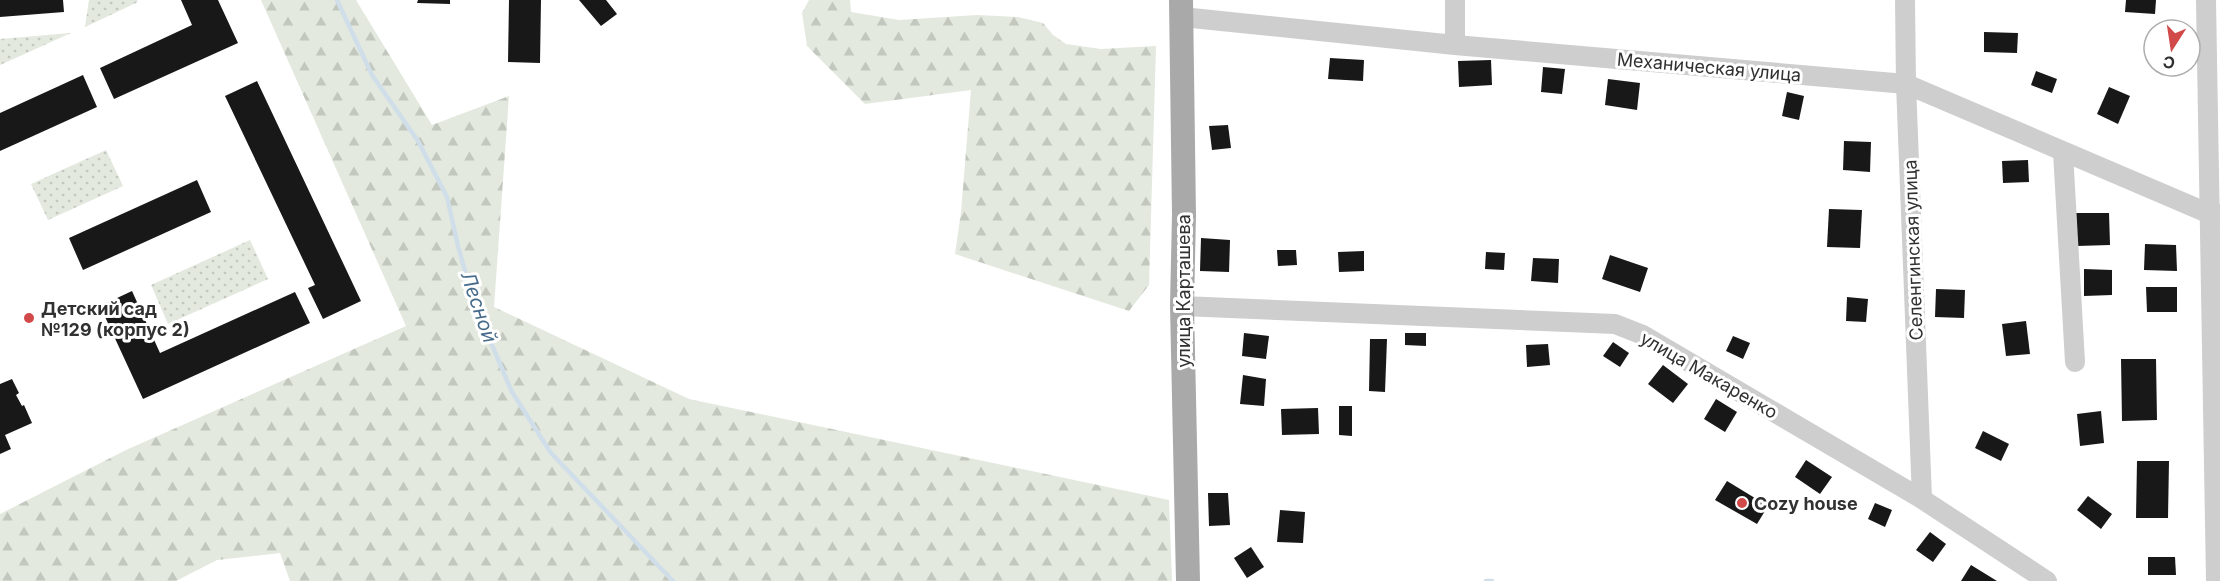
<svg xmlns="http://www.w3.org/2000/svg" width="2220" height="581" font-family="Inter,sans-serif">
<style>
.grass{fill:url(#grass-dots)}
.forest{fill:url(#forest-firs)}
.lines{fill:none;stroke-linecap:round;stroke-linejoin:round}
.stream{stroke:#d0dee9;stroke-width:4.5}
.building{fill:#181818}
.minor{stroke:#cecece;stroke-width:20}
.major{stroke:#a9a9a9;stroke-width:24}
.poi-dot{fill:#d2494a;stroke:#fff;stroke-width:2}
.labels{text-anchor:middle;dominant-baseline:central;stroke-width:6;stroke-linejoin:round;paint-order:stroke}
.street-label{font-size:18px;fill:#313131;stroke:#fff}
.poi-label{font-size:18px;font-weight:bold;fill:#313131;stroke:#fff;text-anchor:start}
.water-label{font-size:20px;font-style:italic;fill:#476c8b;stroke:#fff}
</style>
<defs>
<pattern id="grass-dots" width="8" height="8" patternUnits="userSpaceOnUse" patternTransform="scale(1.5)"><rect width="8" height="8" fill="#e3e9de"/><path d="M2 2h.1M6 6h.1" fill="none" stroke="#c3c8bf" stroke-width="1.8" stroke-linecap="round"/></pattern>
<pattern id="forest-firs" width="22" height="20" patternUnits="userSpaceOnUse" patternTransform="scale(1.5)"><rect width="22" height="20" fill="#e3e9de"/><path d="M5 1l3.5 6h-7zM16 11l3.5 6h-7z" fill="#c3c8bf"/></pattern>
</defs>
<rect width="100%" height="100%" fill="#fff"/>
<g class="grass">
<path d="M89 0H137L138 2 85 27Z"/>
<path d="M71 33 0 65V39Z"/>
<path d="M106 150 123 186 48 220 31 184Z"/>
<path d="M250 240 268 279 168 324 151 285Z"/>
</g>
<g class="forest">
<path d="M261 0H356L432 125 509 96 494 307 689 399 1169 500 1172 581H290L280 553 217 560 176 581H0V514L126 450 406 326Z"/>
<path d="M809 0H850L851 12 899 20 977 15 1018 17 1043 23 1053 35 1066 44 1101 49 1156 46 1149 285 1129 311 955 254 961 212 971 90 865 104 807 46 802 13Z"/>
</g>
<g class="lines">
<g class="stream">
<path d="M337 0 372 75 418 141 447 197 458 246 474 303 512 392 551 453 673 581"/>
<path d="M1486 581H1492"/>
</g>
</g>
<g class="building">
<path d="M0 0H63L64 12 0 17Z"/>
<path d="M181 0H218L238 43 114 99 100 68 192 25Z"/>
<path d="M418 0H450V4L417 3Z"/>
<path d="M509 0H541L540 63 508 62Z"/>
<path d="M579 0H606L617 14 601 26Z"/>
<path d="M2126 0H2156L2155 14 2125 12Z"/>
<path d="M1984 32 2018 33 2017 53 1984 52Z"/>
<path d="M1330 58 1364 60 1363 81 1328 79Z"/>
<path d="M1491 60 1492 85 1459 87 1458 61Z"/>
<path d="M1543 67 1565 69 1562 94 1541 92Z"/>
<path d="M2036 71 2057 79 2052 93 2031 85Z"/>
<path d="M83 75 97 107 0 151V113Z"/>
<path d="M1608 79 1640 83 1637 110 1605 105Z"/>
<path d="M257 81 361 301 323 319 308 288 315 285 225 96Z"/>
<path d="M2109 87 2130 96 2118 124 2097 114Z"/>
<path d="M1787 92 1804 96 1799 120 1782 116Z"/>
<path d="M1228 125 1231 148 1212 150 1209 126Z"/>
<path d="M1844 141 1871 142 1870 172 1843 170Z"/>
<path d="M2028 160 2029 182 2003 183 2002 161Z"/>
<path d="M197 180 211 212 83 270 69 238Z"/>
<path d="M1829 209 1862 210 1860 248 1827 247Z"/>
<path d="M2076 213H2109L2110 245 2077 246Z"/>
<path d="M1201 238 1230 240 1229 272 1200 271Z"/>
<path d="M2145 244 2176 245 2177 271 2144 270Z"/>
<path d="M1277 250H1296L1297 265 1278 266Z"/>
<path d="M1364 251V271L1339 272 1338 252Z"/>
<path d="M1486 252 1505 253 1504 270 1485 269Z"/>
<path d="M1610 255 1648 268 1640 292 1602 279Z"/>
<path d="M1533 258 1559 259 1558 283 1531 281Z"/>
<path d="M2084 269 2112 270V295L2084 296Z"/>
<path d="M2146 287H2177V312H2147Z"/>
<path d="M1936 289 1965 290 1964 318 1935 317Z"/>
<path d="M132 291 160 353 295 292 310 323 143 399 100 306Z"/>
<path d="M1847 297 1868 299 1866 322 1846 321Z"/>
<path d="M2026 321 2030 354 2006 356 2002 324Z"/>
<path d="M1244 333 1269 336 1266 359 1242 356Z"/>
<path d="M1405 333H1426V346L1405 345Z"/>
<path d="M1733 336 1750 343 1743 359 1726 351Z"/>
<path d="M1370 339H1387L1385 392 1369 391Z"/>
<path d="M1613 342 1629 353 1620 367 1603 356Z"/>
<path d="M1548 344 1550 365 1527 367 1526 345Z"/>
<path d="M2121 359H2156L2157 420 2122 421Z"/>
<path d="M1663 365 1688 384 1673 403 1648 384Z"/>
<path d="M1243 375 1266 379 1264 406 1240 404Z"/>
<path d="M12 379 19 393 16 395 22 406 24 405 32 423 5 435 11 449 0 454V384Z"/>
<path d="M1716 399 1737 412 1725 432 1704 419Z"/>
<path d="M1339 406H1352V436L1339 435Z"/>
<path d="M1318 408 1319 434 1282 435 1281 409Z"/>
<path d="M2101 411 2104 443 2080 446 2077 414Z"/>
<path d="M1983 431 2009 444 2001 461 1975 448Z"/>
<path d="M1806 460 1832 477 1820 494 1795 477Z"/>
<path d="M2137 461H2169L2168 518H2136Z"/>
<path d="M1727 481 1768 506 1757 524 1715 500Z"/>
<path d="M1208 493H1228L1230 525 1209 526Z"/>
<path d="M2088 496 2112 514 2101 529 2077 510Z"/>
<path d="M1875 503 1892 510 1885 527 1868 519Z"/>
<path d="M1280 510 1305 512 1303 543 1277 542Z"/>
<path d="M1930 532 1946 544 1933 562 1916 550Z"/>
<path d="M1251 547 1264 567 1247 578 1234 558Z"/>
<path d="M2148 557H2175L2176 575H2148Z"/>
<path d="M1971 565 1997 581H1961Z"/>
</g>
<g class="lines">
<g class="minor">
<path d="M1455 0V45"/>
<path d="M1905 0 1906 84 1922 499"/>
<path d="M2206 0 2216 581"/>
<path d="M1182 17 1455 45 1906 84 2210 214H2220"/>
<path d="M2063 152 2075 362"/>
<path d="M1182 306 1615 324 1643 335 1922 499 2047 581"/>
</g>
<path class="major" d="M1181 0 1184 215 1182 306 1188 581"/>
</g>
<g class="poi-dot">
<circle cx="29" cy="318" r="6"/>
<circle cx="1742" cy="503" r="6"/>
</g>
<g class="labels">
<g class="street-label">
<text transform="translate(1709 67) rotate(5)">Механическая улица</text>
<text transform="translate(1913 250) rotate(-92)">Селенгинская улица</text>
<text transform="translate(1183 291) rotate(-90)">улица Карташева</text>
<text transform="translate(1709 375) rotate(30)">улица Макаренко</text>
</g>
<g class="poi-label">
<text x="41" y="308">Детский сад<tspan x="41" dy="21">№129 (корпус 2)</tspan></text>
<text x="1754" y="503">Cozy house</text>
</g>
<g class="water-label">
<text transform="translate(479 307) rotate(71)">Лесной</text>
</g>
</g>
<g transform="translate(2172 48) rotate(192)"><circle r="28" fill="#ffffff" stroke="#adadad" stroke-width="1.5"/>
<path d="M0-4.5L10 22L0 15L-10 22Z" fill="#d2494a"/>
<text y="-9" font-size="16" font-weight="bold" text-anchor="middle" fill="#313131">С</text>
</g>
</svg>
